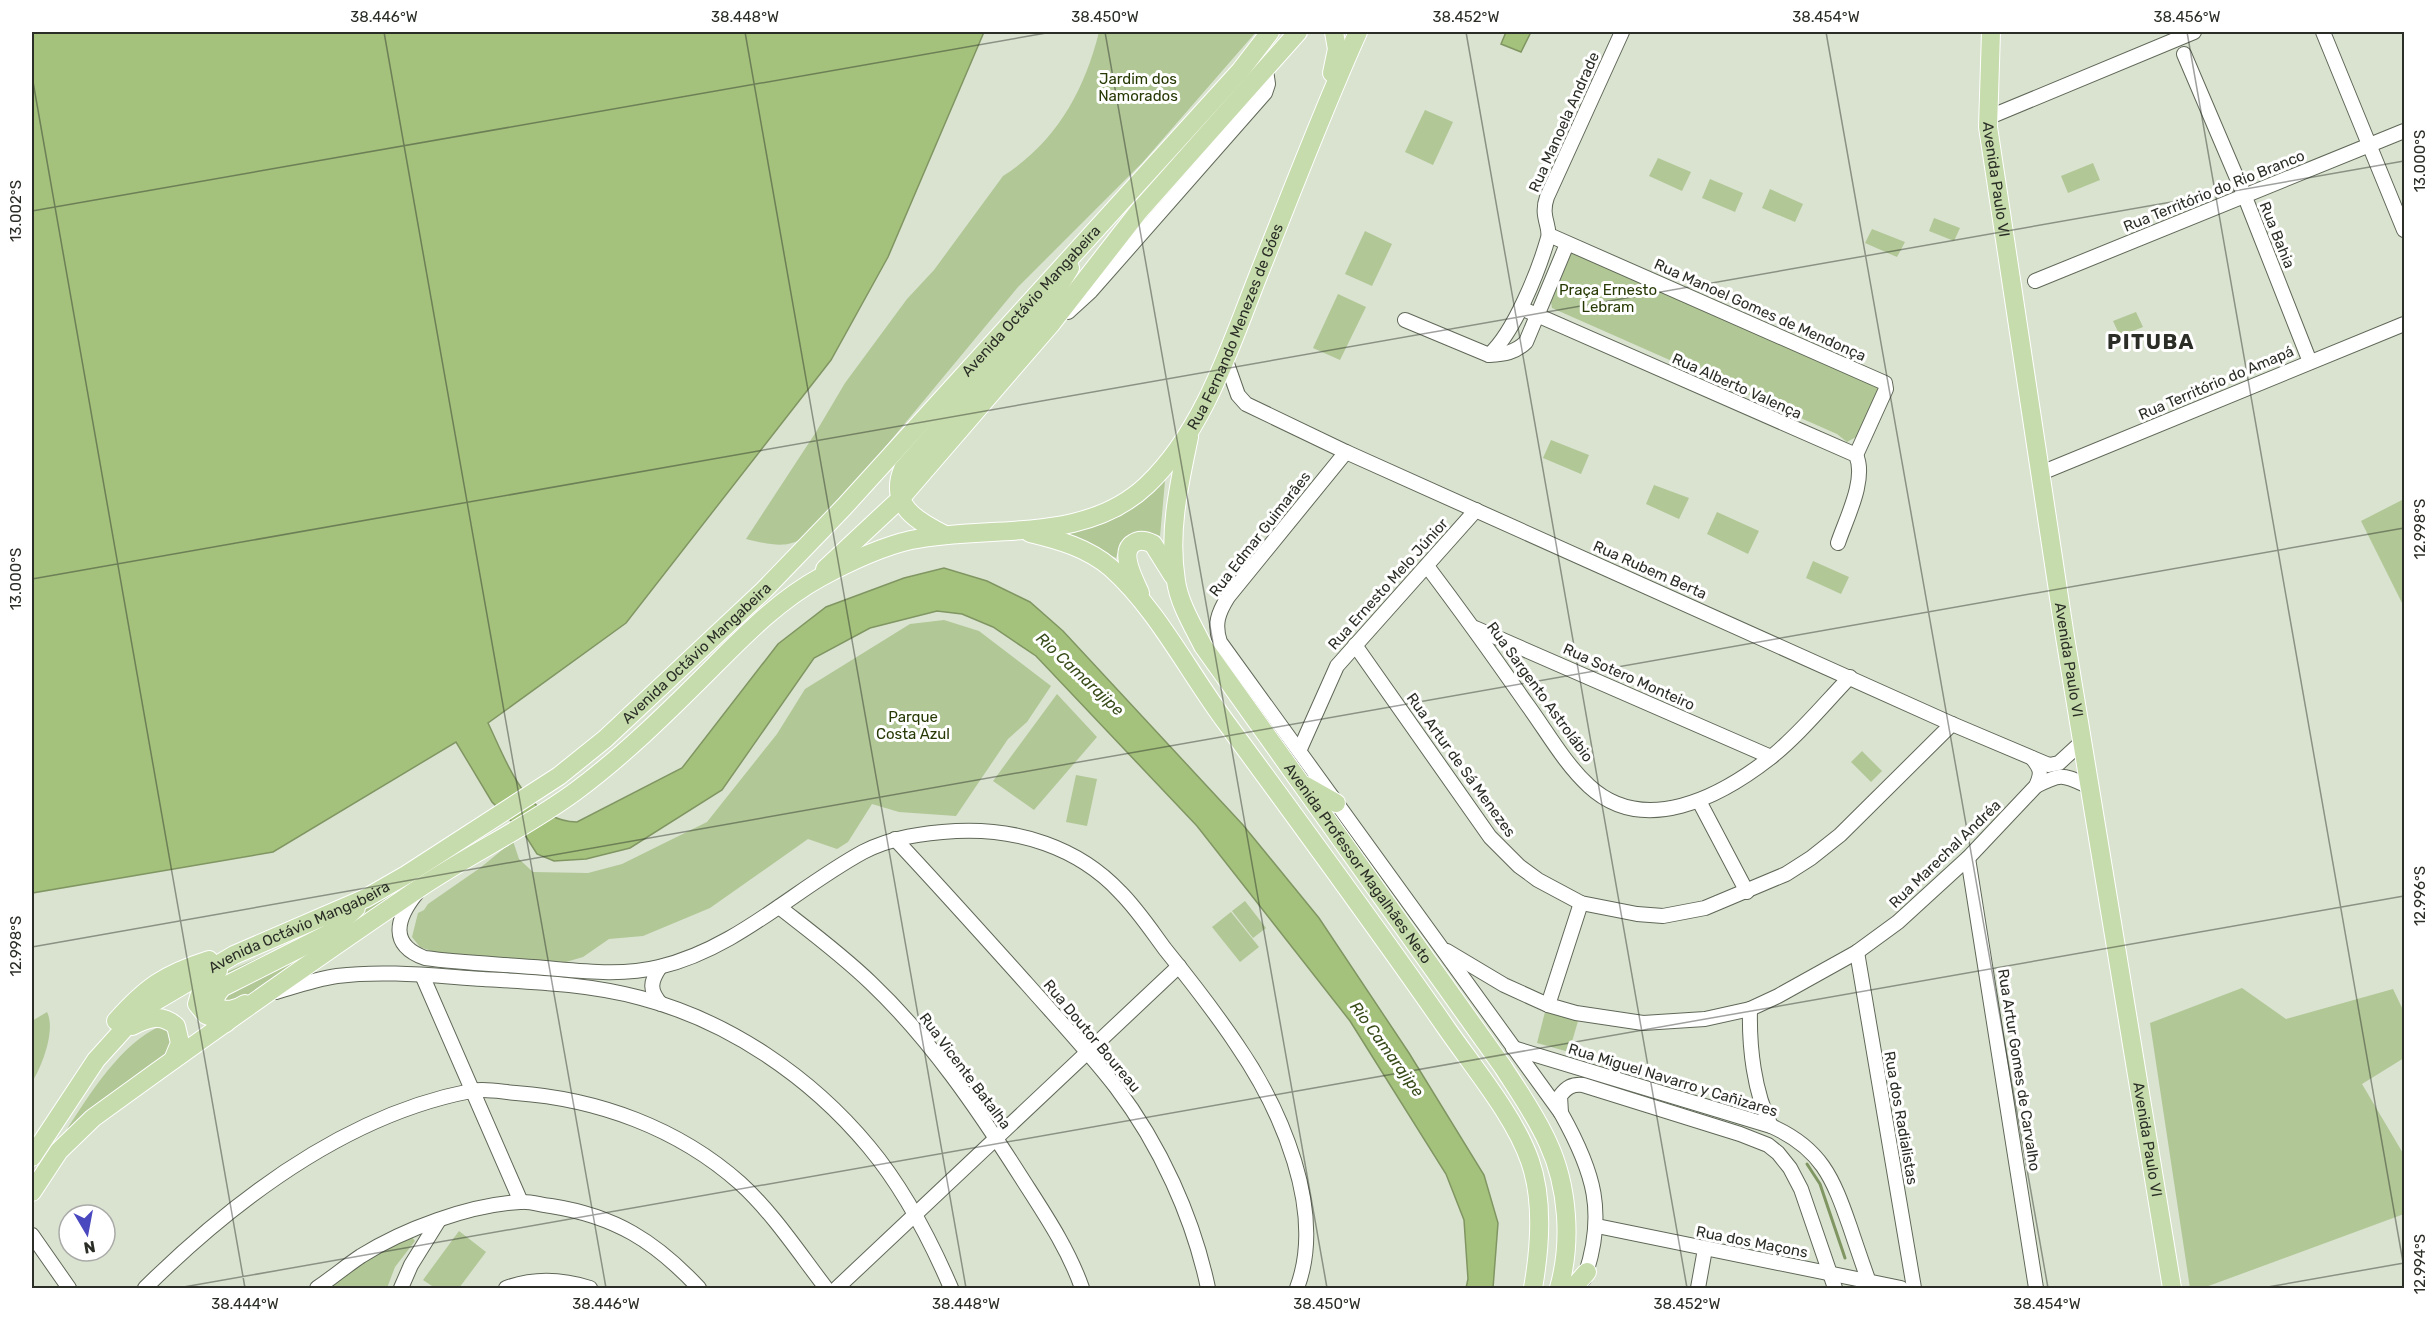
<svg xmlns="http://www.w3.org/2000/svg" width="2436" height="1320" font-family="Rubik,sans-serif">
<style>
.green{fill:#b1c796}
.water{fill:#a4c27c;stroke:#809662;stroke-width:1.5}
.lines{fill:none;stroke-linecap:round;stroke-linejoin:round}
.stream{stroke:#809662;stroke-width:3}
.minor-casing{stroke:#606858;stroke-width:16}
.major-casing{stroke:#fff;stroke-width:20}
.minor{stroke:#fff;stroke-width:14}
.major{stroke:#c7dcac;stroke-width:18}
.ticks{fill:none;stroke:#2b2e27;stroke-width:1.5;stroke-opacity:0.45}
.labels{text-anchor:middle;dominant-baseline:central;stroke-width:6;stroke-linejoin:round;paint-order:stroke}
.park-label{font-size:15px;fill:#273a05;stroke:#fff}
.street-label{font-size:15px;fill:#2b2e27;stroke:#fff}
.water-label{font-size:16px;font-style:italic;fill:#384c19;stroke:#fff}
.district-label{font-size:21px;font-weight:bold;letter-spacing:1.5px;fill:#2b2e27;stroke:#fff}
.neatline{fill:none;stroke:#2b2e27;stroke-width:2}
.ticks-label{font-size:15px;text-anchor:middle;fill:#2b2e27}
</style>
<rect width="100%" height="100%" fill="#dae3d0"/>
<g class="green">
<path d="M1099 32H1256L1142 163 1018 287 823 522C794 549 784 548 746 539L816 432 845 383 907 299 934 270 1003 176C1056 142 1084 92 1099 32Z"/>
<path d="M1425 110 1453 122 1433 165 1405 152Z"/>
<path d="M1658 158 1691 172 1682 191 1649 176Z"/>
<path d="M2093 163 2100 180 2068 193 2061 176Z"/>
<path d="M1710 179 1743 193 1735 212 1702 198Z"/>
<path d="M1770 189 1803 204 1795 222 1762 208Z"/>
<path d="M1934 218 1960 228 1954 241 1929 231Z"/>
<path d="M1872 229 1905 242 1897 257 1865 243Z"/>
<path d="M1365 231 1392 244 1372 286 1345 274Z"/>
<path d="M1572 252 1880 384 1856 437 1847 442 1837 434 1552 308 1551 302Z"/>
<path d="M1338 294 1366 307 1340 360 1313 348Z"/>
<path d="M2136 312 2143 327 2120 336 2113 321Z"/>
<path d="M1551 440 1589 455 1581 474 1543 458Z"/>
<path d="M1165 481 1160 536C1136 529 1124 534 1116 558L1065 534 1121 516Z"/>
<path d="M1654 485 1689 498 1679 519 1646 504Z"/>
<path d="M2404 499V607L2361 521Z"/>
<path d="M1717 512 1759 531 1748 554 1707 534Z"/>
<path d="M1813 561 1849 577 1841 594 1806 578Z"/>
<path d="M944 620 979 631 1051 686 1027 722 1008 739 956 816 899 812 872 804 848 842 837 849 808 839 710 908 643 936 609 939 583 957 566 962 437 953 420 947 412 937 418 913 424 910 428 904 480 868 513 841 519 859 533 872 588 873 622 864 707 822 777 734 805 689 910 624Z"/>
<path d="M1057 694 1097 737 1034 810 993 781Z"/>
<path d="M1862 751 1882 771 1871 782 1851 762Z"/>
<path d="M1076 775 1097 779 1087 826 1066 822Z"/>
<path d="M393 893 396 896 229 1012 208 984 220 975 352 916Z"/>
<path d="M1245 901 1266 928 1253 938 1232 911Z"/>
<path d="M1231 912 1259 947 1240 962 1212 927Z"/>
<path d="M2242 988 2286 1019 2393 989 2404 1012V1058L2362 1084 2404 1155V1214L2203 1288H2190L2150 1023Z"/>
<path d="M47 1012C56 1030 42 1066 32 1082V1021Z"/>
<path d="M1545 1012 1578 1021 1569 1052 1537 1043Z"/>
<path d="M161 1026 171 1031 174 1038 170 1051 67 1129C90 1094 121 1043 161 1026Z"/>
<path d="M459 1231 486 1252 459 1288H435L423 1280Z"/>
<path d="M411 1236 415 1241 395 1267 387 1288H326L371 1256Z"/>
</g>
<g class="water">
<path d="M32 32H984L888 257 831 360 626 623 488 723C507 762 526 821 577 822L682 768 778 644 826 607 904 578 944 568 987 581 1030 602 1063 631 1243 825 1319 918 1409 1053 1484 1175 1498 1223 1493 1288H1466L1468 1279 1464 1220 1446 1174 1350 1021 1197 826 1036 656 993 627 962 614 937 611 870 628 814 658 722 790 630 848 586 859 554 861 537 854 525 835 492 802 456 742 273 852 32 893Z"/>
<path d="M1506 32H1531L1521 52 1501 44Z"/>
</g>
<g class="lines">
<path class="stream" d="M1807 1164 1820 1184 1845 1258"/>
<defs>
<g id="minor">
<path d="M2323 32 2404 230"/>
<path d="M2184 54 2245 197 2310 362"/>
<path d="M1987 118 2194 32"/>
<path d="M1549 235 1885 383 1886 389 1856 455"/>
<path d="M2035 281 2404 131"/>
<path d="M1521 308 1856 455C1867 479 1846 519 1838 543"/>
<path d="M1068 312 1091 291 1265 93 1268 84 1266 70"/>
<path d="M1405 320 1489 355C1504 354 1515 353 1526 342L1567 244"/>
<path d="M1489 355C1514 333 1539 270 1548 238 1551 226 1540 217 1547 197L1622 32"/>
<path d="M1225 358 1238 395 1246 404 1346 452 1952 724 2049 765 2059 763 2083 741"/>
<path d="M1346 452 1228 597C1218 613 1214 624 1220 642L1561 1113C1594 1172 1607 1213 1584 1279"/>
<path d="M2041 473 2404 324"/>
<path d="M1427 566C1461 611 1494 657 1526 703 1546 730 1564 763 1589 786 1644 837 1720 797 1770 758 1799 735 1824 704 1850 677"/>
<path d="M1475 628 1771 757"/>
<path d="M1355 645 1490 837 1519 866 1538 880 1581 903 1637 914 1663 916 1705 908 1786 874 1811 858 1840 835 1952 724"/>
<path d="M1300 749 1337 666 1476 510"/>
<path d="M2036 786C2063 772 2063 775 2090 787"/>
<path d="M1699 801 1747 892"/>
<path d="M895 839C940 887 983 935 1027 984 1057 1018 1088 1051 1116 1087 1160 1145 1193 1217 1208 1288"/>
<path d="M1968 858 2036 1288"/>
<path d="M416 894C396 919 389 945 425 958 461 963 497 964 533 967 574 970 619 977 659 967 736 949 795 889 863 852 892 837 924 833 956 831 1017 828 1078 847 1120 892 1137 909 1151 930 1165 949 1190 980 1215 1012 1237 1045 1281 1109 1326 1211 1297 1288"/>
<path d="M779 907C811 932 842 955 871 983 930 1039 977 1108 1021 1177 1044 1213 1068 1248 1082 1288"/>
<path d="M1447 951 1504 985 1548 1005 1576 1013 1643 1023 1705 1019 1750 1009 1778 996 1857 952 1898 922 1968 858 2036 786C2042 773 2041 769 2032 758"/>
<path d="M1857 952 1914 1288"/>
<path d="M660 967C650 982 649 990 661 1004"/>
<path d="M422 975 521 1202"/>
<path d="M276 992C296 986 316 979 337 976 385 970 435 976 483 979 535 982 590 984 641 998 729 1021 811 1077 869 1147 904 1189 930 1239 951 1288"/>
<path d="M1548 1005 1581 903"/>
<path d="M1750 1009C1749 1047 1754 1092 1771 1126"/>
<path d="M1513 1048 1771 1126C1821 1148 1833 1178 1850 1227 1857 1248 1864 1268 1871 1288"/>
<path d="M1561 1113 1560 1096C1567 1087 1572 1084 1583 1085L1740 1134 1768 1145 1778 1153 1790 1168 1801 1189 1835 1288"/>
<path d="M1597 1226 1901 1288"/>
<path d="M32 1235 69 1288"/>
<path d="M145 1288C234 1200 345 1115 471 1091 485 1088 502 1092 516 1093 598 1099 678 1128 740 1183 773 1213 799 1253 826 1288"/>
<path d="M317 1288C332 1278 346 1266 361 1256 404 1229 469 1205 520 1202 530 1201 541 1205 551 1206 615 1216 655 1241 699 1288"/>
<path d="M401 1288 411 1265 439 1220"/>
<path d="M506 1288C533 1278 562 1279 590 1288"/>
<path d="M837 1288 1179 966"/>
<path d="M1698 1288 1705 1249"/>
</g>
<g id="major">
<path id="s1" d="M1991 32 1988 127 2065 637 2172 1288"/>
<path d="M1332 73 1337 49 1334 32"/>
<path id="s2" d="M1189 437C1179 485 1168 532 1176 581 1179 603 1193 626 1203 646L1503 1067C1519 1092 1536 1116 1548 1143 1568 1186 1572 1242 1559 1288"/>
<path d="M1030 533C1059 540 1088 548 1111 568 1157 609 1188 671 1225 721 1300 823 1375 925 1447 1029 1474 1068 1515 1117 1530 1161 1544 1201 1540 1248 1533 1288"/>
<path d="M945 535C917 521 888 505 903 469L1042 313 1070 268"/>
<path d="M825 569 900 499 1051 324 1139 211 1298 32"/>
<path d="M1140 593C1135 581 1118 552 1134 543 1140 539 1147 541 1153 544L1173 576"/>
<path d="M1306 786 1336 803"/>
<path d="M218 971 202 987 197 1004 206 1015 226 1023"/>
<path d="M245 1004C226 1017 203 1007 223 987L328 934 356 908"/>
<path d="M116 1021C146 987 165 974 209 960"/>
<path d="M132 1026C148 1018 161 1013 176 1026L180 1043 173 1060"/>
<path id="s3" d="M32 1157 96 1060 134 1018 151 1004 234 955 366 898 406 875 559 776 605 739 764 590 844 507 1240 71 1270 32"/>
<path id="s4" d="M32 1192 59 1151 93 1118C200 1040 309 963 418 889 469 854 526 828 576 791 623 756 665 715 707 673 742 638 777 601 821 577 849 562 880 547 911 540 989 524 1084 545 1147 485 1203 432 1230 347 1258 276 1291 194 1322 112 1358 32"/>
<path d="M1573 1288 1587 1272"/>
</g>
</defs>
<use href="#minor" class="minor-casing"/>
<use href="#major" class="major-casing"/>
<use href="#minor" class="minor"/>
<use href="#major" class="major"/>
</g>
<path class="ticks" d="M384 32 606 1288M745 32 966 1288M1105 32 1327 1288M1466 32 1687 1288M1826 32 2048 1288M2187 32 2404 1268M32 76 245 1288M32 211 1052 32M32 579 2404 161M32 947 2404 528M178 1288 2404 896M2262 1288 2404 1263"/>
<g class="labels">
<g class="park-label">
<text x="1138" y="79">Jardim dos<tspan x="1138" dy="17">Namorados</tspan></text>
<text x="1608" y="290">Praça Ernesto<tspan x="1608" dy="17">Lebram</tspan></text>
<text x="913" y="717">Parque<tspan x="913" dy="17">Costa Azul</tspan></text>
</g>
<g class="street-label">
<text transform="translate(1564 122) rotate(-66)">Rua Manoela Andrade</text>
<text stroke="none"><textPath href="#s1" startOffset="148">Avenida Paulo VI</textPath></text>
<text transform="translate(2214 191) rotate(-22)">Rua Território do Rio Branco</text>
<text transform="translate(2277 235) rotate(68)">Rua Bahia</text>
<text stroke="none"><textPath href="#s3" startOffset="1334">Avenida Octávio Mangabeira</textPath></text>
<text transform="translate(1760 310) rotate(24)">Rua Manoel Gomes de Mendonça</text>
<text stroke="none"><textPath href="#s4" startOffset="1534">Rua Fernando Menezes de Góes</textPath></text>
<text transform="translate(2216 383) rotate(-23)">Rua Território do Amapá</text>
<text transform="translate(1737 386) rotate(24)">Rua Alberto Valença</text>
<text transform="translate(1260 534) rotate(-52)">Rua Edmar Guimarães</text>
<text transform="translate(1650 570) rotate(24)">Rua Rubem Berta</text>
<text transform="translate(1388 584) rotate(-48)">Rua Ernesto Melo Júnior</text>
<text stroke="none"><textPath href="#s3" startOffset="848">Avenida Octávio Mangabeira</textPath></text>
<text stroke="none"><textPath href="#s1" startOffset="634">Avenida Paulo VI</textPath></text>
<text transform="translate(1629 677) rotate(24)">Rua Sotero Monteiro</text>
<text transform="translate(1540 692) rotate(54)">Rua Sargento Astrolábio</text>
<text transform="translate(1461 765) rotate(54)">Rua Artur de Sá Menezes</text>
<text transform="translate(1945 854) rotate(-44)">Rua Marechal Andréa</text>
<text stroke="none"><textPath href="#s2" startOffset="483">Avenida Professor Magalhães Neto</textPath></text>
<text stroke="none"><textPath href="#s3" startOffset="362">Avenida Octávio Mangabeira</textPath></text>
<text transform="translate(1092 1036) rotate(50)">Rua Doutor Boureau</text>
<text transform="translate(2019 1070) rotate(81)">Rua Artur Gomes de Carvalho</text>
<text transform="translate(965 1071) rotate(53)">Rua Vicente Batalha</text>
<text transform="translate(1673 1080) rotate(17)">Rua Miguel Navarro y Cañizares</text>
<text transform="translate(1901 1118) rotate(80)">Rua dos Radialistas</text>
<text stroke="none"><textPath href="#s1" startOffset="1120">Avenida Paulo VI</textPath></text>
<text transform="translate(1752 1242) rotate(11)">Rua dos Maçons</text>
</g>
<g class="water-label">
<text transform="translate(1080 674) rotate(43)">Rio Camarajipe</text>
<text transform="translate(1387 1049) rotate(54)">Rio Camarajipe</text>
</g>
<g class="district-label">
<text x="2151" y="341">PITUBA</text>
</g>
</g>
<rect width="2436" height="1320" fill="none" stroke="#ffffff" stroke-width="66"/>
<g transform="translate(87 1233) rotate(170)"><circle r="28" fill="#ffffff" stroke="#aaaba9" stroke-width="1.5"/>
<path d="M0-4.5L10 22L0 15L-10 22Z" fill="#4948be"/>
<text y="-9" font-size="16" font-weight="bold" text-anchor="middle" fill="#2b2e27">N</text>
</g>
<rect x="33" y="33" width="2370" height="1254" class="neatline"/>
<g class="ticks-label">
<text x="384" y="22">38.446°W</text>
<text x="745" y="22">38.448°W</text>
<text x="1105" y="22">38.450°W</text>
<text x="1466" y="22">38.452°W</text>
<text x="1826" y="22">38.454°W</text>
<text x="2187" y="22">38.456°W</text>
<text transform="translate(2420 161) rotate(-90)" y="5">13.000°S</text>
<text transform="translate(16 211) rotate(-90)" y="5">13.002°S</text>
<text transform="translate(2420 529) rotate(-90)" y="5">12.998°S</text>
<text transform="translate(16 579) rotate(-90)" y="5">13.000°S</text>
<text transform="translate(2420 896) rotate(-90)" y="5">12.996°S</text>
<text transform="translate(16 946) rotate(-90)" y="5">12.998°S</text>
<text transform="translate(2420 1264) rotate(-90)" y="5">12.994°S</text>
<text x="245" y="1309">38.444°W</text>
<text x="606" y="1309">38.446°W</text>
<text x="966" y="1309">38.448°W</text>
<text x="1327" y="1309">38.450°W</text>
<text x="1687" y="1309">38.452°W</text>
<text x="2047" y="1309">38.454°W</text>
</g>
</svg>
